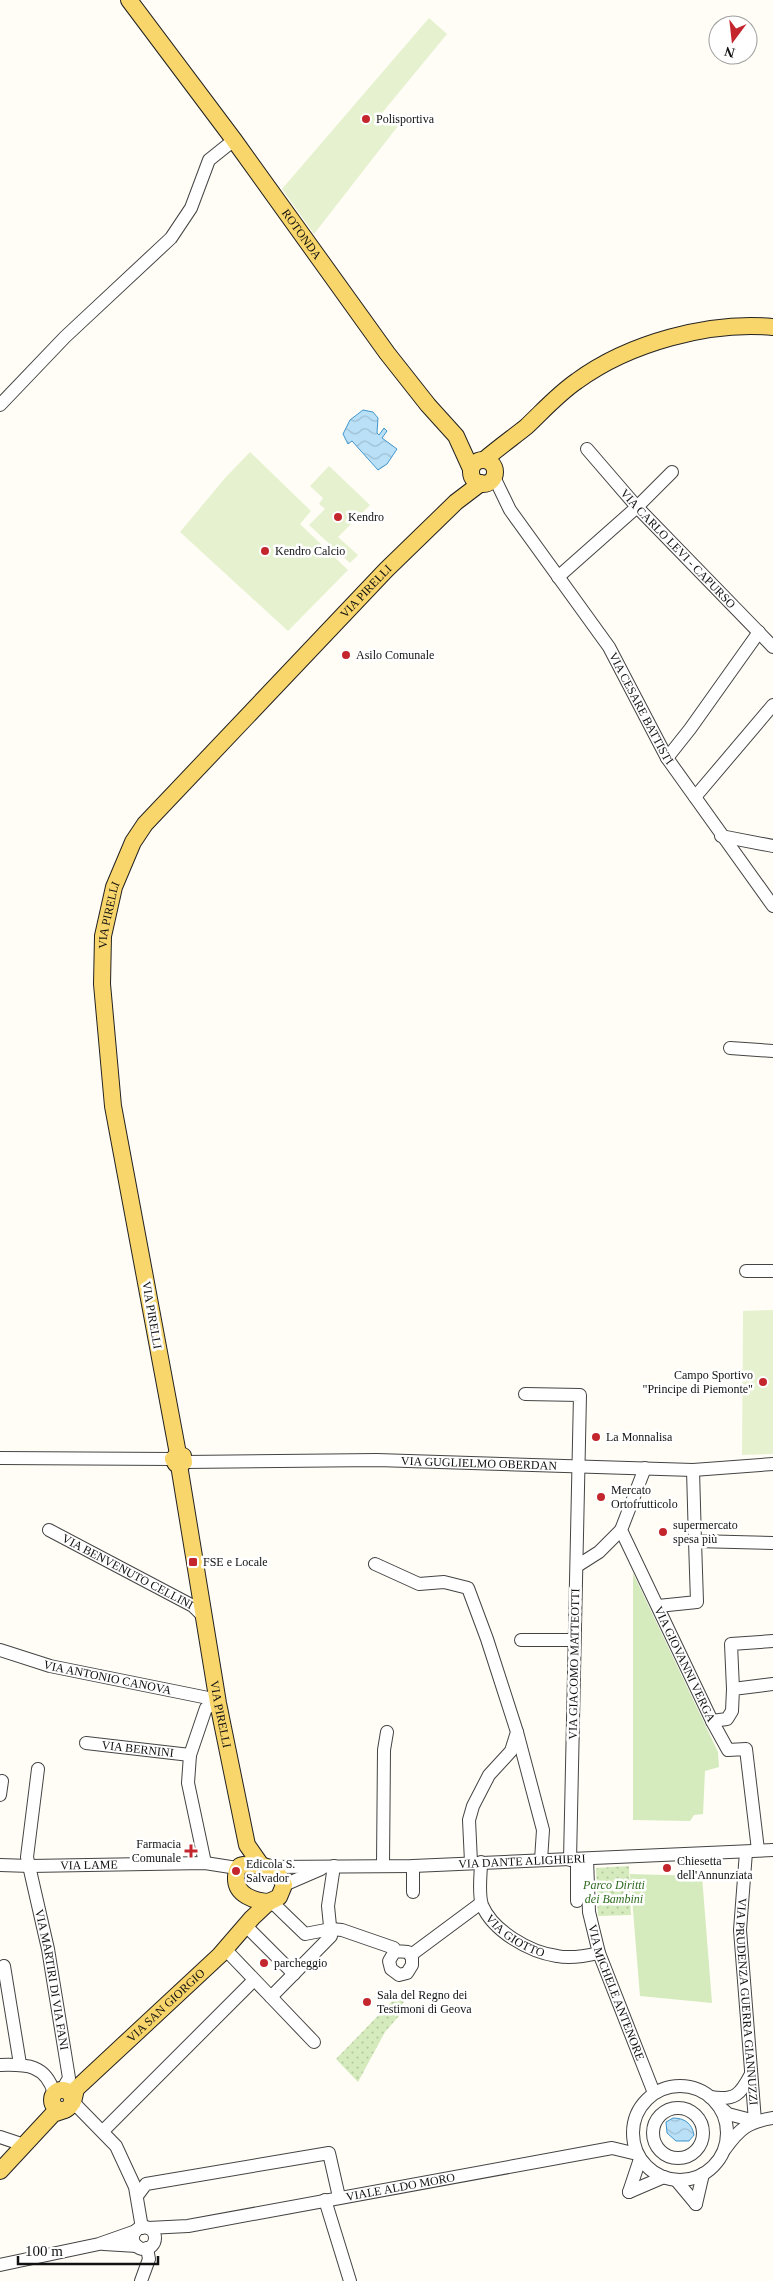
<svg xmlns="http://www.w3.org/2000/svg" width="773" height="2281" font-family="Georgia,serif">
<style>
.grass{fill:#d5ebbd}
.park{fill:url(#park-dots)}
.pitch{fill:#e6f2cf}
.water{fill:url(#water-waves);stroke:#3f96cf}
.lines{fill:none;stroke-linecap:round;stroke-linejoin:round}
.minor-casing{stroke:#444;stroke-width:14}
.major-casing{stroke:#222;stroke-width:18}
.minor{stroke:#fff;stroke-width:12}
.major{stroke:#f9d66b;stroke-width:16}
.poi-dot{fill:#c4262e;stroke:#fff;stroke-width:2}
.labels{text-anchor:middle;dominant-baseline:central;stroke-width:5;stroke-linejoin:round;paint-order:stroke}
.poi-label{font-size:12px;fill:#111;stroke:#fff;text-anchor:start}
.street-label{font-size:12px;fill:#111;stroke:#fff}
.park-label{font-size:12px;font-style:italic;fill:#2f6b1f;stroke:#fff}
</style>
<defs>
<pattern id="park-dots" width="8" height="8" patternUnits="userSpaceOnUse" patternTransform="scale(1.25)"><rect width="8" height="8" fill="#d5ebbd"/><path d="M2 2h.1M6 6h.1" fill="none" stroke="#b6c8a1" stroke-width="1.8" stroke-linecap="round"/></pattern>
<pattern id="water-waves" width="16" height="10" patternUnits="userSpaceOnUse" patternTransform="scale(1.25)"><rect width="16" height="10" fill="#b9e0f7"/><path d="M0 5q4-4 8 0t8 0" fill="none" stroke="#9ebfd3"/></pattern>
</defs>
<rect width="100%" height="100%" fill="#fffdf5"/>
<g class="grass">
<path d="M633 1573 718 1752 719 1767 705 1771 703 1814 694 1815 690 1821 633 1820Z"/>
<path d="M630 1874 702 1876 712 2003 640 1996Z"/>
</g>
<g class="park">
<path d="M629 1866 631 1915 598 1916 596 1868Z"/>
<path d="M403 1990 409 1997 402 2004 405 2009 385 2032 358 2082 336 2059Z"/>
</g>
<g class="pitch">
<path d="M429 18 447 34 382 113 398 126 314 234 282 189Z"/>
<path d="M250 452 311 511 300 524 348 570 288 631 180 532 225 478Z"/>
<path d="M329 466 370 505 338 537 358 555 350 563 309 525 325 509 319 504 323 498 310 486Z"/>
<path d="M773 1310V1454L742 1455 743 1311Z"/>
</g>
<g class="water">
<path d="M363 410 373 412 378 418 377 433 379 435 384 428 387 431 382 438 397 449 387 464 378 470 352 441 348 444 343 434 350 420Z"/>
<path d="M673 2118C684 2118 692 2123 694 2135L689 2141H676L667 2133 666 2122Z"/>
</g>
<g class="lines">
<defs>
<g id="minor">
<path d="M0 405 65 337 171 238 191 208 209 160 234 140"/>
<path id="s1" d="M587 449 637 507 773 647"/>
<path id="s2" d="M494 477 510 510 609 647 667 758 773 906"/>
<path d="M558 577 637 507 672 472"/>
<path d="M667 758 690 729 759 632"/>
<path d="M695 797 773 705"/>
<path d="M721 836 773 846"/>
<path d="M730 1048 773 1051"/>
<path d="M746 1271H773"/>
<path d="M525 1394 580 1395 570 1860"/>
<path d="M0 1458 173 1459"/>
<path id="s3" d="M184 1462 377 1460 693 1470 773 1464"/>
<path id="s4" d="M645 1468 621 1530 712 1721 728 1750 746 1749 758 1850"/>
<path d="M693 1470 695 1541"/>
<path id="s5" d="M49 1530 193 1606 204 1617"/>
<path d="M375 1564 419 1584 444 1582 468 1588 487 1639 517 1732 511 1751 489 1775 473 1806 469 1820 471 1862"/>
<path d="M577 1566 599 1552 621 1530"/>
<path d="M658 1606 697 1602 695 1541 773 1543"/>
<path d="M521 1640H574"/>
<path id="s6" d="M0 1650 50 1666 218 1700"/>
<path d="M733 1689 731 1644 773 1641"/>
<path d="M712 1721 727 1719 732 1711 733 1689 773 1684"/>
<path d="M517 1732 543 1830 541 1860"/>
<path id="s7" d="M86 1743 190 1755"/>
<path id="s8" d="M38 1769 27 1857 48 1949 69 2078 62 2090"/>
<path d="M0 1795 2 1781"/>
<path id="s9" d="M746 1852 740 1930 755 2121"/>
<path d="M577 1859V1901"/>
<path id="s10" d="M587 1859 589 1912 599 1953 654 2093"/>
<path id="s11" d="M481 1862C481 1874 478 1893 482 1905 493 1931 529 1952 557 1956 571 1959 586 1956 599 1953"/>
<path d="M205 1863 188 1783 190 1755 206 1708 218 1703"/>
<path id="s12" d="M0 1865 30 1866 205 1863 237 1868"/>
<path d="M383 1865 384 1750 387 1732"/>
<path d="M413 1866V1892"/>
<path id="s13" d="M271 1867 413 1866 773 1850"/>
<path d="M284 1885 321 1869"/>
<path d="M269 1902 276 1906 305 1934 331 1929 342 1930 394 1948 395 1951 389 1961 391 1969 399 1975 407 1973 412 1965V1958L408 1952 395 1951"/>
<path d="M245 1925 294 1974"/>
<path d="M225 1949 271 1997 331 1936 328 1906 334 1866"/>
<path d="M411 1955 481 1903"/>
<path d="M4 1966 20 2064"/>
<path d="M271 1997 314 2042"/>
<path d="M0 2065C27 2064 46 2065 54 2093"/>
<circle cx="680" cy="2133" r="47"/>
<path d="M710 2097C735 2101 740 2095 751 2074"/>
<path d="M73 2102 116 2146 135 2187 142 2228"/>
<path d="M719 2106 728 2114 755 2121"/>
<circle cx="678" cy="2133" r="25"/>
<path d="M103 2131 254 1980"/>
<path d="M0 2137 24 2145"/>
<path d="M725 2149C740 2128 748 2122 773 2118"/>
<path d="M676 2180 696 2204"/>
<path d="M629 2192 664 2177"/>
<path d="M629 2192 640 2159"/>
<path d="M137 2196 146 2184 329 2153 339 2197"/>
<path d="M325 2200 350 2281"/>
<path d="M696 2204 703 2174"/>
<circle cx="144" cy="2238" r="11"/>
<path id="s14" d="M148 2228 188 2226 612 2148 637 2154"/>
<path d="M104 2244 137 2246"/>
<path d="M0 2265 99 2244 136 2231"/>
<path d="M141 2281 149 2259 147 2248"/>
</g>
<g id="major">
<path id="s15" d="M129 0 234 140 387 353 428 405 456 436 471 469"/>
<path d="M484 460C497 449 512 438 526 427 543 411 558 394 577 381 629 343 709 321 773 327"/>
<circle cx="483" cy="472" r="12"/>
<path id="s16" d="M178 1454 113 1106 102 984 103 936 114 887 133 842 145 824 386 570 456 502 481 483"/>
<path id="s17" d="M179 1465 184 1462 183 1456 178 1454 173 1459 176 1464 179 1465 218 1703 247 1845 261 1865"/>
<circle cx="62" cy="2100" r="10"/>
<path id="s18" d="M73 2102 76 2089 220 1955 252 1918 269 1902 279 1897 284 1885C277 1869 269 1865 251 1865 247 1865 243 1864 240 1866 237 1869 236 1873 236 1877 235 1895 254 1901 269 1902"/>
<path d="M0 2171 53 2114 65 2110"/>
</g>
</defs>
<use href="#minor" class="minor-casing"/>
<use href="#major" class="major-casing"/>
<use href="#minor" class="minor"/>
<use href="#major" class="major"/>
</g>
<g class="poi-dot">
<circle cx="366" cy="119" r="5"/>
<circle cx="338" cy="517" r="5"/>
<circle cx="265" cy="551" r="5"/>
<circle cx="346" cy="655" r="5"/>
<circle cx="763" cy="1382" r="5"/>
<circle cx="596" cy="1437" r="5"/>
<circle cx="601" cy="1497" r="5"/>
<circle cx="663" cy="1532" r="5"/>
<rect x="188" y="1557" width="10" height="10" rx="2.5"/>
<path d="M188.5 1843.5h5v5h5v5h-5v5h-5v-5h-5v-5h5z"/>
<circle cx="667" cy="1868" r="5"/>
<circle cx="236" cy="1871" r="5"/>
<circle cx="264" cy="1963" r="5"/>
<circle cx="367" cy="2002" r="5"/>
</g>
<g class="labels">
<g class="poi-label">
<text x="376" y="119">Polisportiva</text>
<text x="348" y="517">Kendro</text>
<text x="275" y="551">Kendro Calcio</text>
<text x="356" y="655">Asilo Comunale</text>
<text x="753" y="1375" text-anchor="end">Campo Sportivo<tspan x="753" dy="14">"Principe di Piemonte"</tspan></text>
<text x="606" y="1437">La Monnalisa</text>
<text x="611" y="1490">Mercato<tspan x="611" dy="14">Ortofrutticolo</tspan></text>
<text x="673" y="1525">supermercato<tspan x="673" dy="14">spesa più</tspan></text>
<text x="203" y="1562">FSE e Locale</text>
<text x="181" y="1844" text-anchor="end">Farmacia<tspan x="181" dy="14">Comunale</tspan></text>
<text x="677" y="1861">Chiesetta<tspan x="677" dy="14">dell'Annunziata</tspan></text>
<text x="246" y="1864">Edicola S.<tspan x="246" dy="14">Salvador</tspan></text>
<text x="274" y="1963">parcheggio</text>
<text x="377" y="1995">Sala del Regno dei<tspan x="377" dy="14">Testimoni di Geova</tspan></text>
</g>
<g class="street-label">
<text stroke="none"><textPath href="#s15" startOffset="291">ROTONDA</textPath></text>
<text stroke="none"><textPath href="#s1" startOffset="135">VIA CARLO LEVI - CAPURSO</textPath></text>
<text stroke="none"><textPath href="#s16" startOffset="966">VIA PIRELLI</textPath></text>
<text stroke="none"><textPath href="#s2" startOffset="275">VIA CESARE BATTISTI</textPath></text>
<text stroke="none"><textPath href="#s16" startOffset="546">VIA PIRELLI</textPath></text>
<text transform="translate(152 1315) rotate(80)">VIA PIRELLI</text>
<text stroke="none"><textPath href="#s3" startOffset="295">VIA GUGLIELMO OBERDAN</textPath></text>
<text stroke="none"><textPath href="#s5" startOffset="89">VIA BENVENUTO CELLINI</textPath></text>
<text transform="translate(574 1664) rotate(-89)">VIA GIACOMO MATTEOTTI</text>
<text stroke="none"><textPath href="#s4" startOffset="215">VIA GIOVANNI VERGA</textPath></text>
<text stroke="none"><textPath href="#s6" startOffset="111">VIA ANTONIO CANOVA</textPath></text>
<text stroke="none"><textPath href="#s17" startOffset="286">VIA PIRELLI</textPath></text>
<text stroke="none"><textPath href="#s7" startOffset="52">VIA BERNINI</textPath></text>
<text stroke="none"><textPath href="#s13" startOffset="251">VIA DANTE ALIGHIERI</textPath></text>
<text stroke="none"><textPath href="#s12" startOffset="89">VIA LAME</textPath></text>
<text stroke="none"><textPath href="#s11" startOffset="90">VIA GIOTTO</textPath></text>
<text stroke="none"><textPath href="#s8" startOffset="214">VIA MARTIRI DI VIA FANI</textPath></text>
<text stroke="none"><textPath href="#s10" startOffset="138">VIA MICHELE ANTENORE</textPath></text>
<text stroke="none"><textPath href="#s9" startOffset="150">VIA PRUDENZA GUERRA GIANNUZZI</textPath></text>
<text stroke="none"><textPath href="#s18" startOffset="136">VIA SAN GIORGIO</textPath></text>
<text stroke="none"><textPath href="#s14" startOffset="256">VIALE ALDO MORO</textPath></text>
</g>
<g class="park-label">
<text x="614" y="1885">Parco Diritti<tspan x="614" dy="14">dei Bambini</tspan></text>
</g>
</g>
<g transform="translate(733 40) rotate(195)"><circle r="24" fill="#ffffff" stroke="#a0a0a0"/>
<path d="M0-4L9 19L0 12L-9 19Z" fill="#c4262e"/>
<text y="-8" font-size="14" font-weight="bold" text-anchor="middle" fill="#111111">N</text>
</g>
<path d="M18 2256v8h140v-8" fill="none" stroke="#111111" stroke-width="2.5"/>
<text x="25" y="2256" font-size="15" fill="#111111" stroke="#ffffff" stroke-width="4" paint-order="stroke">100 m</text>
</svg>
